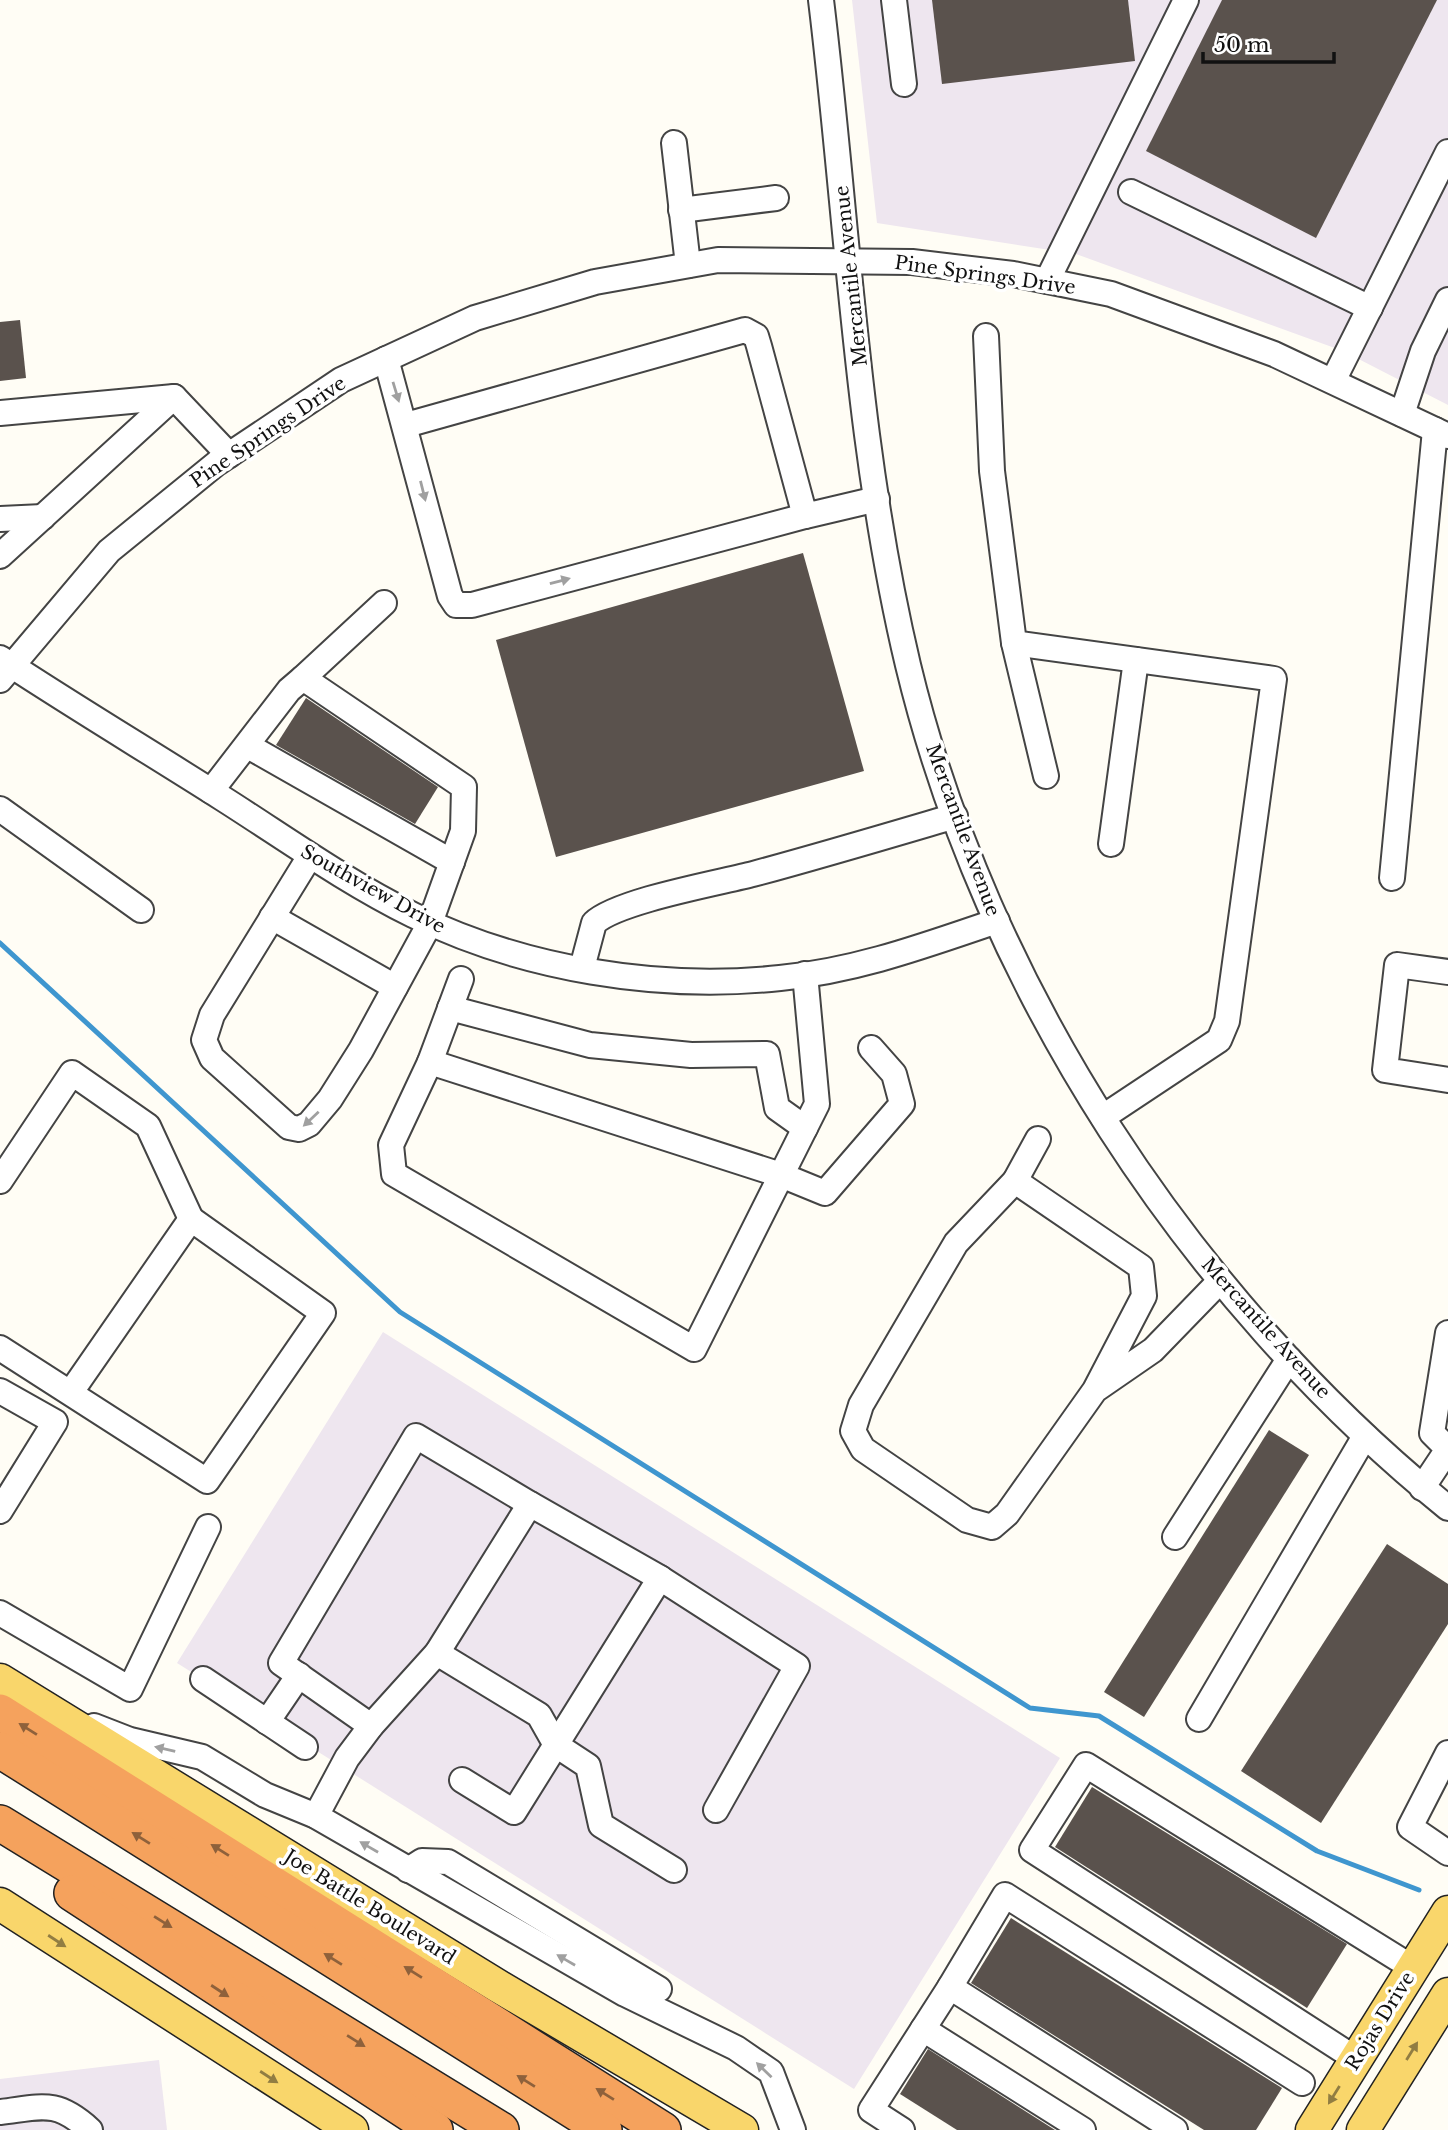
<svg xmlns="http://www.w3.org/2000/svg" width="1448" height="2130" font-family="'Libre Baskerville',serif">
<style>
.industrial{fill:#eee6ef}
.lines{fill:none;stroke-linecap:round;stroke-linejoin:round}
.stream{stroke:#3f96cf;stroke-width:5}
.building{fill:#5a524d}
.minor-casing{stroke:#444;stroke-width:28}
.major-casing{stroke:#222;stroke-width:35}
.highway-casing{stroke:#222;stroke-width:38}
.minor{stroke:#fff;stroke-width:24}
.major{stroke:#f9d66b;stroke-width:32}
.highway{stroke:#f5a25d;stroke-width:35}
.oneway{fill:#a0a0a0}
.oneway2{fill:#8e613b}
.oneway3{fill:#917d42}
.labels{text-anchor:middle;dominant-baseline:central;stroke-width:7;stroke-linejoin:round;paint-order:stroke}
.street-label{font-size:19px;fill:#111;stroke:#fff}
</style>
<rect width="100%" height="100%" fill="#fffdf5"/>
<g class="industrial">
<path d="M852 0H1448V405L1343 351 1076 254 877 223Z"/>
<path d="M383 1332 1060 1758 854 2089 177 1663Z"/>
<path d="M159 2060 167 2130H0V2079Z"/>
</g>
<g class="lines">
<path class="stream" d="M0 943 400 1312 1030 1708 1099 1716 1317 1851 1419 1890"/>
</g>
<g class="building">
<path d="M932 0H1128L1135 61 942 84Z"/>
<path d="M1222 0H1437L1316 238 1146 151Z"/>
<path d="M20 320 26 378 0 381V322Z"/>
<path d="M803 553 864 771 556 857 496 640Z"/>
<path d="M306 698 438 787 415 824 276 745Z"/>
<path d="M1269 1430 1309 1455 1144 1717 1104 1692Z"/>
<path d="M1387 1544 1448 1584V1624L1321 1823 1241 1771Z"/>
<path d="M1092 1787 1347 1944 1307 2008 1055 1847Z"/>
<path d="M1011 1918 1282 2088 1256 2130H1204L971 1983Z"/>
<path d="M928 2049 1055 2130H957L900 2094Z"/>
</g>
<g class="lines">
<defs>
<g id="minor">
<path d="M821 0C848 221 856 447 908 665 986 989 1190 1299 1448 1508"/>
<path d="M894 0 904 84"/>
<path d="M674 143 688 265"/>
<path d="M1131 192 1370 308"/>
<path d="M681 210 776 198"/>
<path d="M1047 281 1186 0"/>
<path d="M986 336 992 471 1014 643 1274 679 1227 1021 1219 1040 1103 1117"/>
<path d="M386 359 450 596 456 605H472L805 516"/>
<path d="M1333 381 1448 152"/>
<path d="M0 413 174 397"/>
<path d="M1402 414 1423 351 1448 300"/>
<path d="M406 425 745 330 756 336 759 346 805 516 877 499"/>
<path d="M0 519 43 517"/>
<path d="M0 556 174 397 229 455"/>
<path d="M1014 643 1046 776"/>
<path d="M0 658C73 706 148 751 222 798 285 838 346 882 413 915 523 969 658 991 780 978 856 971 926 945 997 921"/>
<path d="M303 678 384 603"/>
<path d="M0 680 109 551 217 463 341 380 475 318 595 282 718 260 912 262 1013 274 1111 294 1274 354 1448 436"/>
<path d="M248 746 452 862"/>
<path d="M211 791 289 690 303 678 464 787 463 831 430 923 361 1050 330 1099 309 1124 299 1129 289 1127 212 1058 204 1040 212 1015 310 856"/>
<path d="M0 809 141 910"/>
<path d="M1111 844 1136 660"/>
<path d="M1392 878 1435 430"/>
<path d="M272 917 395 987"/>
<path d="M582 968 594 923C617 901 718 883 753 874 820 856 887 836 955 816"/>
<path d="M1448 972 1397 965 1385 1070 1448 1080"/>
<path d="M805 974 817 1104 694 1349 394 1174 391 1145 430 1062 781 1175 825 1193 902 1104 894 1074 871 1048"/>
<path d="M450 1008 590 1045 691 1055 767 1054 777 1108 805 1128"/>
<path d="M430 1062 461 979"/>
<path d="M0 1181 72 1073 148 1126 191 1219"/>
<path d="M1015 1181 1038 1139"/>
<path d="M0 1348 207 1481 323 1313 191 1219 71 1392"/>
<path d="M1095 1390 1144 1296 1141 1267 1015 1181 956 1243 861 1405 853 1431 863 1449 967 1520 992 1527 1007 1514 1095 1390 1153 1350 1220 1281"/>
<path d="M0 1391 55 1422 0 1511"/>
<path d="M1422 1488 1448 1449 1432 1433 1448 1333"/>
<path d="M1175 1537 1289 1359"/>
<path d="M660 1578 797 1666 716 1810"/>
<path d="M0 1613 130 1689 208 1527"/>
<path d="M437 1653 539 1715 556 1745 588 1766 601 1825 674 1870"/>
<path d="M203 1679 305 1747"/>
<path d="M1199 1719 1365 1436"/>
<path d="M267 1722 299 1675"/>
<path d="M94 1726 130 1740 202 1757 265 1795 316 1816 625 1994 736 2048 771 2072 793 2130"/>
<path d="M371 1726 281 1663 416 1436 530 1504"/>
<path d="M1448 1753 1410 1827 1448 1853"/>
<path d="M316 1816 347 1758 371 1726 437 1653 530 1504 660 1578 514 1812 462 1780"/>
<path d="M408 1870 422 1861 448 1862 659 1989"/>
<path d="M950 1987 1005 1895 1302 2083"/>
<path d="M923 2029 1083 2130"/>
<path d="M1356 2059 1032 1850 1086 1765 1413 1968"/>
<path d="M0 2112C42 2107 56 2099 90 2130"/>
<path d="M902 2130 871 2110 950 1987 1175 2130"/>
</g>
<g id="major">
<path d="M0 1680 498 1986 742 2130"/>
<path d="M0 1904 352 2130"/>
<path d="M1312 2130 1448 1912"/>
<path d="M1363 2130 1448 1994"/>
</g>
<g id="highway">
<path d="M0 1712 663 2130"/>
<path d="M0 1750 604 2130"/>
<path d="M0 1823 501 2130"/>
<path d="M72 1893 435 2130"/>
</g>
</defs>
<use href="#minor" class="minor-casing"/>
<use href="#major" class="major-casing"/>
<use href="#highway" class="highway-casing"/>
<use href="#minor" class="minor"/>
<use href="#major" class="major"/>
<use href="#highway" class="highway"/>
</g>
<defs><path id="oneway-solid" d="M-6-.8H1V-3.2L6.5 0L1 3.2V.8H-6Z" transform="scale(1.75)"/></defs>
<g class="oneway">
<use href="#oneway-solid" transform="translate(396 392) rotate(73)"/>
<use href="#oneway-solid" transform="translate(423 491) rotate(76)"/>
<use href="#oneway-solid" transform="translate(560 581) rotate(-15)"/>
<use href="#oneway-solid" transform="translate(311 1119) rotate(137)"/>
<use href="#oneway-solid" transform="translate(165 1749) rotate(-167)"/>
<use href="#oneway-solid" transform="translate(369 1847) rotate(-150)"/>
<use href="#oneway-solid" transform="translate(566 1960) rotate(-150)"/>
<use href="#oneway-solid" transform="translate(764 2070) rotate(-136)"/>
</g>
<g class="oneway2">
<use href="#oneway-solid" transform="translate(28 1729) rotate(-148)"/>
<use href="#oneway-solid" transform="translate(141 1838) rotate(-148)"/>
<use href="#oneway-solid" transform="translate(220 1850) rotate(-148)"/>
<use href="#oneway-solid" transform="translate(163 1922) rotate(32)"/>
<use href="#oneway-solid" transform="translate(333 1959) rotate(-148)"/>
<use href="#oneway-solid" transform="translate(413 1972) rotate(-148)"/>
<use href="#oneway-solid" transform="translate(220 1991) rotate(33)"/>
<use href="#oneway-solid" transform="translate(356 2041) rotate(32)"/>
<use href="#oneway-solid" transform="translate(526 2081) rotate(-148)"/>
<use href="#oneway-solid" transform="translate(605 2094) rotate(-148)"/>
</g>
<g class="oneway3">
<use href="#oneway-solid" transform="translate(57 1941) rotate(33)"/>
<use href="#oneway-solid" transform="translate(1412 2051) rotate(-58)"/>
<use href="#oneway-solid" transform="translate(269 2077) rotate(33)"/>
<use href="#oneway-solid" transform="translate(1334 2095) rotate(122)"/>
</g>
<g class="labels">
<g class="street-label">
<text transform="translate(985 275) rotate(8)">Pine Springs Drive</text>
<text transform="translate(851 276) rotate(-96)">Mercantile Avenue</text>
<text transform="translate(268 432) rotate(-34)">Pine Springs Drive</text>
<text transform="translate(963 830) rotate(70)">Mercantile Avenue</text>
<text transform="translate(373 889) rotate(29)">Southview Drive</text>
<text transform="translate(1266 1328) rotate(48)">Mercantile Avenue</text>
<text transform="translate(370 1907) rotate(32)">Joe Battle Boulevard</text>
<text transform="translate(1380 2021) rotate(-58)">Rojas Drive</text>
</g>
</g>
<path d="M1203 52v10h131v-10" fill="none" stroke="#111111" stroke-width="3.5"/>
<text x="1214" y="52" font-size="21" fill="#111111" stroke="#ffffff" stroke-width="5" paint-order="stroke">50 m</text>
</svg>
